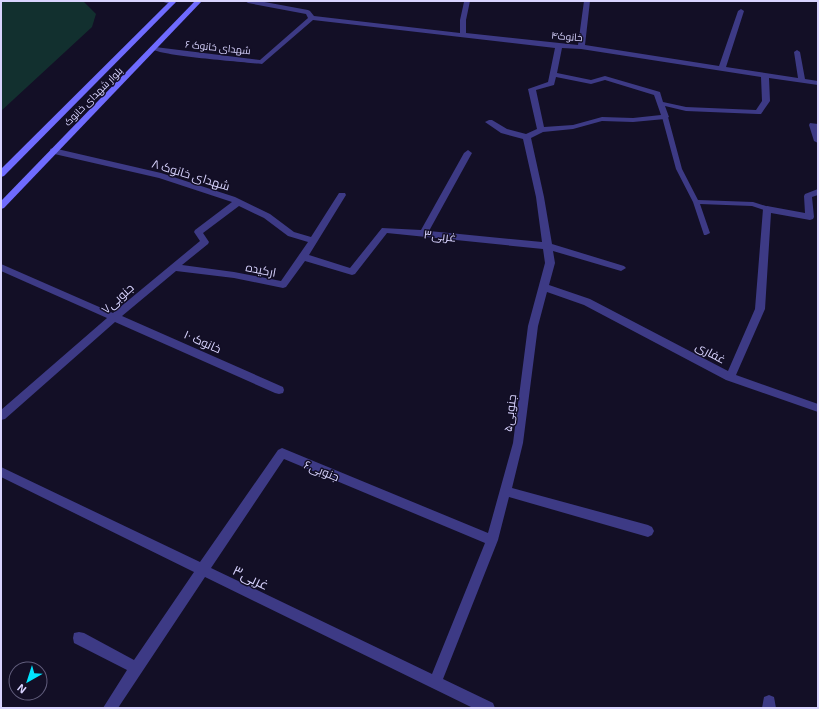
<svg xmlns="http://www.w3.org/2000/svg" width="819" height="709" font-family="'Exo 2',Cairo,sans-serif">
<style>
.green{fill:#12302f}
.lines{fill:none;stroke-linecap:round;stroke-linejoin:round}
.lane{fill:#3d3a85;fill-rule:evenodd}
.street{fill:#3d3a85;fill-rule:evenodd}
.secondary{fill:#6f6bff;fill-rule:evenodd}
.labels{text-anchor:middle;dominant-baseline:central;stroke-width:3;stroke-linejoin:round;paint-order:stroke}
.far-street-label{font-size:10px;fill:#d9d4ff;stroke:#130f26}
.street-label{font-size:12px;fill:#d9d4ff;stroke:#130f26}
.near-street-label{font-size:14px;fill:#d9d4ff;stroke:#130f26}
</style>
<rect width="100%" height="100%" fill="#130f26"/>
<path class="green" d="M1 1H83L96 14 92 27 1 111Z"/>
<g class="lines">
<path class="lane" d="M665 115 668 117 682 169 698 200 753 202 769 207 770 209 769 211H767L752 206 700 204 710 233 706 235H704L693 202 676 169 662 117Z"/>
<g class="street">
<path d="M161 1H172L175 3 172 5Z"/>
<path d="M245 1H259L308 10 310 11 314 16 460 33V20L464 2 470 1 466 20V33L578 45 584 1H590L585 45 719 66 738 11 741 9 744 11 726 67 798 78 794 52 797 50 800 52 805 79 818 81V85L769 78 770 101 761 114H758L686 111 665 106 669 117 665 119 633 122 602 121 573 129 543 132 531 138 544 197 552 244 624 266 626 268 621 271 553 251 555 263 549 285 590 299 728 371 755 309 763 209 767 206 805 213 804 196 805 194 818 189V195L812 197 814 217 813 219 810 220 771 213 765 309 736 375 818 404V412L726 380 584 305 547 292 538 326 523 443 512 488 648 525 652 527 654 531 652 535 648 537 509 497 498 540 443 679 493 703 495 708H473L205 577 118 708H103L127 670 74 643 73 638 74 633 79 632 84 633 134 660 194 572 1 477V467L200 562 278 450 282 448 488 533 513 443 528 326 545 263 543 249 387 233 355 274 352 275 305 261 286 287 283 288 234 278 176 271 122 316 283 387 284 390 283 393 279 394 275 393 115 322 5 419 1 420V410L107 318 1 271V264L113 313 200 241 194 232 195 230 232 202 159 178 50 153V149L53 148 161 173 235 197 270 214 294 232 311 237 339 193H345L346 195 309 255 350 268 382 228 421 230 464 153 468 150 472 153 429 231 542 242 536 197 523 139 501 133 485 122 489 120H492L507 129 526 134 537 129 528 89 548 82 555 48 313 20 262 64C244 62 161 56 152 49L155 47 260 60 308 18 306 14 248 3ZM562 48 581 49 761 77 762 101 756 110 686 107 663 102 660 92 605 76 591 80 557 73ZM556 77 591 84 605 80 654 95 661 115 633 118 602 117 573 125 544 127 536 90 554 85ZM239 206 264 218 288 236 308 242 281 281 234 272 182 265 208 244 209 242 203 233ZM284 459 485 543 432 674 211 568Z"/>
<path d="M810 123 818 124V143L814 141 809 125Z"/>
<path d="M769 695 774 697 776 708H762L764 697Z"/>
</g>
<g class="secondary">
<path d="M170 1H177L4 176 1 177V169Z"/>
<path d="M195 1H202L4 208 1 209V201Z"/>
</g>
</g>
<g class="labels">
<g class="far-street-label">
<text transform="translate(567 36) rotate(5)">خانوک۴</text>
<text transform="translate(218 47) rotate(6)">شهدای خانوک ۶</text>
<text transform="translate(93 96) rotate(-45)">بلوار شهدای خانوک</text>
</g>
<g class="street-label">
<text transform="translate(191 174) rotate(17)">شهدای خانوک ۸</text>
<text transform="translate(440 235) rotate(6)">غربی۳</text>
<text transform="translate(261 269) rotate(11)">ارکیده</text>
<text transform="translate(117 298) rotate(-42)">جنوبی۷</text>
<text transform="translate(203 341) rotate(24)">خانوک ۱۰</text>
<text transform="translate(711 352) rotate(28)">غفاری</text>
<text transform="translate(509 413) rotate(-83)">جنوبی۵</text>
<text transform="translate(322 470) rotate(22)">جنوبی۶</text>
</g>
<g class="near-street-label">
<text transform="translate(251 577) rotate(26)">غربی۳</text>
</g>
</g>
<rect width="819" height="709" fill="none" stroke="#d9d4ff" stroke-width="4"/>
<g transform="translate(28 681) rotate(219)"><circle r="19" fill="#130f26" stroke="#625e7d"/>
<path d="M0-3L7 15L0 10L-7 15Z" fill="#00e5ff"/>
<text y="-6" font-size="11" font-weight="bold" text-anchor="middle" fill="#d9d4ff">N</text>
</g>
</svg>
